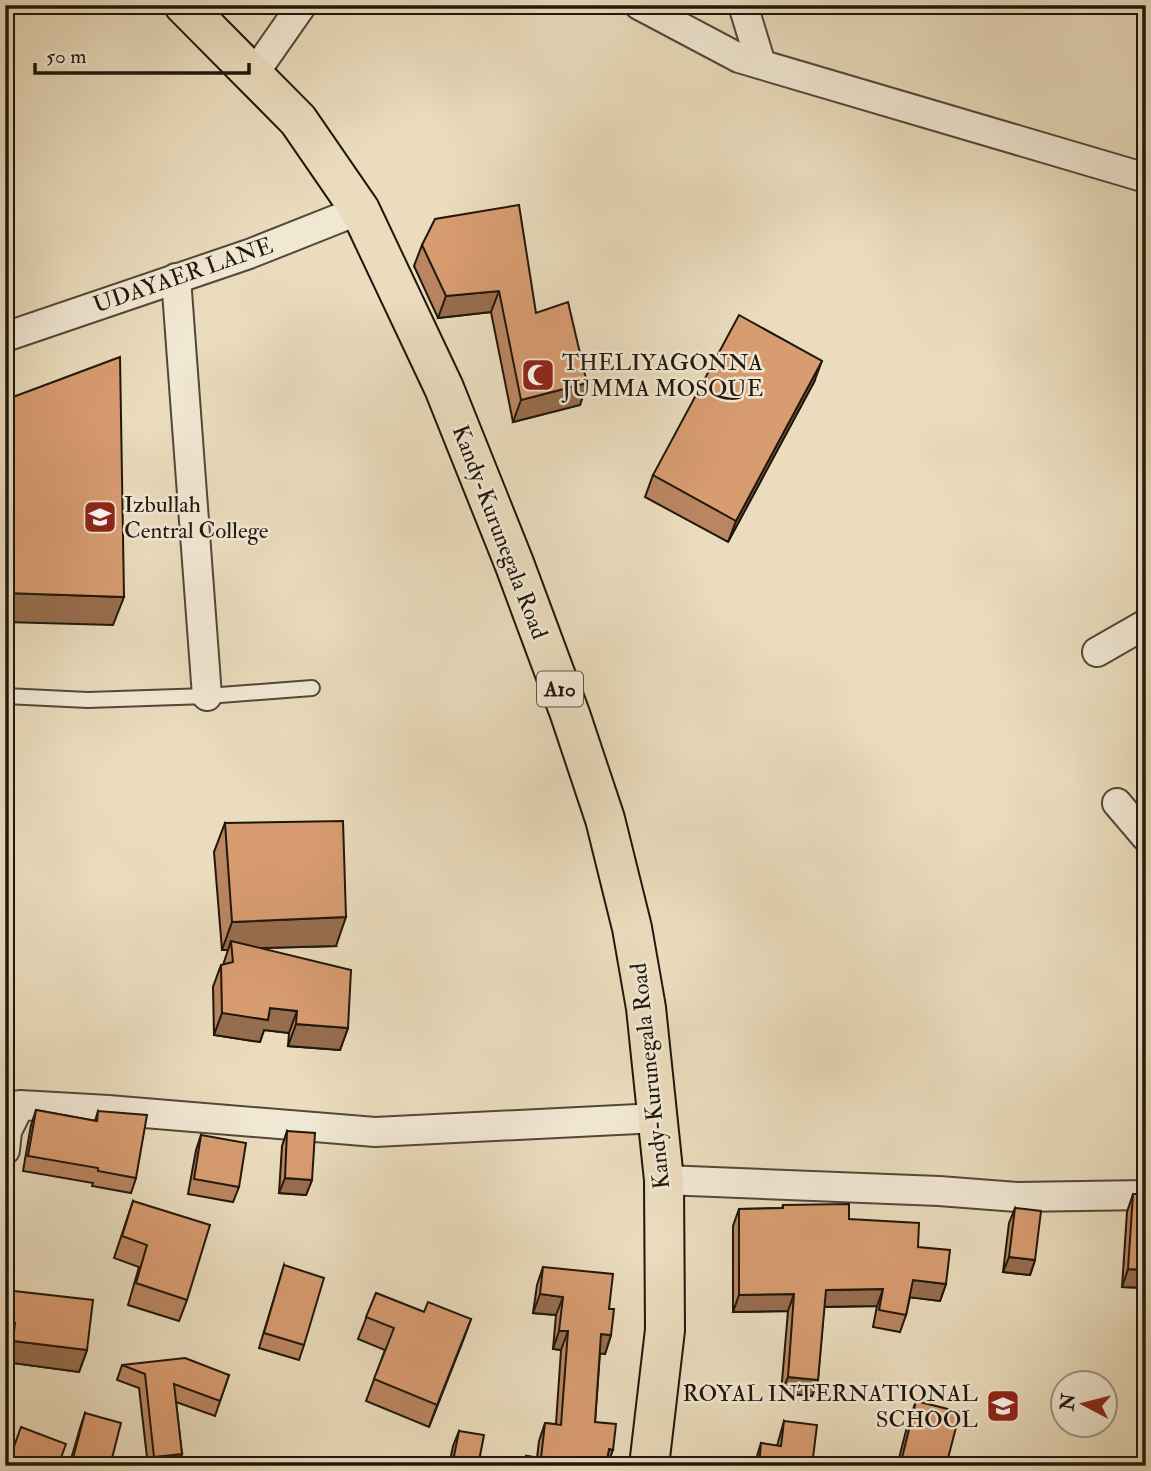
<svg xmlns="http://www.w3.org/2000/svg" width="1151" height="1471" font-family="'IM FELL Double Pica',serif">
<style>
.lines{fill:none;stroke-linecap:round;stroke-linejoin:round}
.service-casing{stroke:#524838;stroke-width:18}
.minor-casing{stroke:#524838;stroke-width:32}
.trunk-casing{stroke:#1f170c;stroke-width:42}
.service{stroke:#f1e8d4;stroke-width:14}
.minor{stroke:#f1e8d4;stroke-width:28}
.trunk{stroke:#eadcbd;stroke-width:38}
.wall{fill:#ba8661;stroke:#1f170c;stroke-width:2}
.shaded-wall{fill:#976d4f;stroke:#1f170c;stroke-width:2}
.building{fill:#d89c71;stroke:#1f170c;stroke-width:2}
.labels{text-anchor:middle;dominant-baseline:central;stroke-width:5;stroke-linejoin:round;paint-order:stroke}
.shield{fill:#f1e8d4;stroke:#5e5648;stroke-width:2}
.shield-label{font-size:21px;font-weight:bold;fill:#1f170c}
.street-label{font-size:23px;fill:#1f170c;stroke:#f1e8d4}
.poi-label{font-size:23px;fill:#1f170c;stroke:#f1e8d4;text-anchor:start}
</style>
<rect width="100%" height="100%" fill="#eadcbd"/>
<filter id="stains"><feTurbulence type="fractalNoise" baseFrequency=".00286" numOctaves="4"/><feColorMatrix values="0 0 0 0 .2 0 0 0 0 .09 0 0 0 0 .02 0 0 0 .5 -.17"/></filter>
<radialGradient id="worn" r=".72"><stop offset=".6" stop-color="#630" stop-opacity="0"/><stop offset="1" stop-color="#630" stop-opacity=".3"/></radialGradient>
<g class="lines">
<defs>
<path id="service" d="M5 696 88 700 207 696 312 688"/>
<g id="minor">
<path d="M639 5 739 58 1146 178"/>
<path d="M743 5 761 64"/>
<path d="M253 75 302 5"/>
<path d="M176 278 207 696"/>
<path d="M5 337 249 254 360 210"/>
<path d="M1097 652 1146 624"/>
<path d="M1117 803 1146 837"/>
<path d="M5 1150 7 1131 20 1105 108 1110 375 1132 658 1118"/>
<path d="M664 1180 939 1191 1017 1197 1146 1195"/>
</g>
<path id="trunk" d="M184 5 298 120 360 210 444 388 514 563 570 714 605 819 632 928 646 1008 664 1180 665 1330 649 1466"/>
</defs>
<use href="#service" class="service-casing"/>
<use href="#minor" class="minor-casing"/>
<use href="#trunk" class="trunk-casing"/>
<use href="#service" class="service"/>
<use href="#minor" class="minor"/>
<use href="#trunk" class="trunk"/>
</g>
<g class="wall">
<path d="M422 245 536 313 587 383 580 405 513 422 491 312 438 318 414 266Z"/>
<path d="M814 382 728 542 645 497 653 475Z"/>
<path d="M225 823 336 946 261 948 348 1028 340 1050 288 1046 289 1033 264 1030 260 1042 214 1035 213 987 221 965H223L228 950H222L214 852Z"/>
<path d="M36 1110 95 1121 98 1111 136 1178 131 1193 92 1186 93 1183 23 1171 31 1125Z"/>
<path d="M287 1131 312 1180 306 1195 279 1193 282 1146Z"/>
<path d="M201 1135 239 1187 233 1202 188 1194 196 1150Z"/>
<path d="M1133 1194 1146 1288 1122 1287 1127 1212Z"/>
<path d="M133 1201 187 1300 179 1321 128 1305 139 1267 114 1258Z"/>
<path d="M783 1205 849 1219 918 1247 946 1284 940 1301 910 1297 906 1315 900 1332 873 1327 877 1306 824 1307 818 1380 812 1396 781 1393 788 1311 733 1312V1226L739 1209 782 1208Z"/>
<path d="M1015 1208 1035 1260 1030 1275 1003 1272 1009 1223Z"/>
<path d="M284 1265 304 1345 299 1360 259 1348Z"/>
<path d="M543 1267 609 1309 611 1335 605 1354 600 1353 595 1422 607 1466H522L526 1456 537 1458 539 1441 545 1423 556 1424 561 1350 553 1349 556 1315 533 1313 537 1285Z"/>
<path d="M5 1290 87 1350 79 1372 5 1362 7 1344Z"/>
<path d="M376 1293 424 1312 471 1319 429 1427 366 1401 385 1350 358 1339Z"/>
<path d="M122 1365 229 1375 215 1416 176 1402 182 1454 177 1466H148L139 1388 117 1380Z"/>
<path d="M916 1401 946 1466H897L908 1423Z"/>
<path d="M85 1413 110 1466H69L80 1428Z"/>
<path d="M784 1421 812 1466H754L761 1443 777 1446Z"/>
<path d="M459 1431 478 1466H449L453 1446Z"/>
</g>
<g class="shaded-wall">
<path d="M499 291 491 312 438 318 446 296Z"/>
<path d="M822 361 814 382 728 542 736 521Z"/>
<path d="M587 383 580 405 513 422 521 400Z"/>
<path d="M5 593 124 597 113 625 5 622Z"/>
<path d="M346 917 336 946 232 949 231 941 228 950H222L232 922Z"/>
<path d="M270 1008 297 1011 289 1033 264 1030 260 1042 214 1035 222 1013Z"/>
<path d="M296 1024 348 1028 340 1050 288 1046Z"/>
<path d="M285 1178 312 1180 306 1195 279 1193Z"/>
<path d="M1009 1257 1035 1260 1030 1275 1003 1272Z"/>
<path d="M1128 1269 1146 1270V1288L1122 1287Z"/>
<path d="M913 1280 946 1284 940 1301 907 1297Z"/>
<path d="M883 1289 877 1306 819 1307 826 1290Z"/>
<path d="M540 1294 563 1297 556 1315 533 1313Z"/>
<path d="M794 1294 788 1311 733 1312 739 1295Z"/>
<path d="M471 1319 463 1341 429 1427 437 1405Z"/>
<path d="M5 1322 15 1323 7 1344H5Z"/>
<path d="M559 1331H568L561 1350 553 1349Z"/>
<path d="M601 1334 611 1335 605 1354 594 1353Z"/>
<path d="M13 1341 87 1350 79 1372 5 1362Z"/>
<path d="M788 1377 818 1380 812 1396 781 1393Z"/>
<path d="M609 1449 613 1450 607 1466H603Z"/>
<path d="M182 1454 177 1466H151L154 1457Z"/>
</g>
<g class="building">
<path d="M519 205 536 313 568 302 587 383 521 400 499 291 446 296 422 245 435 219Z"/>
<path d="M739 315 822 361 736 521 653 475Z"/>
<path d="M120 357 124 597 5 593V400Z"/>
<path d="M343 821 346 917 232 922 225 823Z"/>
<path d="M231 941 351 970 348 1028 296 1024 297 1011 270 1008 268 1020 222 1013 221 965 233 962Z"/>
<path d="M36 1110 97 1121 98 1111 147 1115 136 1178 98 1171V1168L28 1156Z"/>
<path d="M287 1131 315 1133 312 1180 285 1178Z"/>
<path d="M201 1135 246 1143 239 1187 194 1179Z"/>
<path d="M1133 1194H1146V1270L1128 1269Z"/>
<path d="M133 1201 210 1225 187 1300 136 1283 147 1245 122 1236Z"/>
<path d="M849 1204V1219L919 1223 918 1247 950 1250 946 1284 913 1280 906 1315 879 1310 883 1289 826 1290 818 1380 788 1377 794 1294 739 1295V1209L783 1208V1205Z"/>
<path d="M1015 1208 1041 1211 1035 1260 1009 1257Z"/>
<path d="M284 1265 324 1278 304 1345 264 1333Z"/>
<path d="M543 1267 613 1274 609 1309H614L611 1335 601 1334 595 1422 616 1424 613 1450 609 1449 606 1466H525L526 1456 541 1458 545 1423 561 1425 568 1331H559L563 1297 540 1294Z"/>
<path d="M5 1290 93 1300 87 1350 13 1341 15 1323 5 1322Z"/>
<path d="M376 1293 424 1312 428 1302 471 1319 437 1405 374 1379 394 1328 366 1317Z"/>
<path d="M185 1358 229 1375 220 1401 174 1384 182 1454 154 1457 145 1374 122 1365Z"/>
<path d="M916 1401 960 1412 946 1466H900Z"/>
<path d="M85 1413 121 1423 110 1466H100L73 1458Z"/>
<path d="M784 1421 817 1425 812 1466H759L761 1443 781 1446Z"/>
<path d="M21 1427 66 1444 58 1466H7Z"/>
<path d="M459 1431 484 1435 478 1466H452Z"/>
</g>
<defs>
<symbol id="mosque-square" viewBox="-11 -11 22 22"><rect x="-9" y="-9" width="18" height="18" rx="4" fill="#8f2418" stroke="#f1e8d4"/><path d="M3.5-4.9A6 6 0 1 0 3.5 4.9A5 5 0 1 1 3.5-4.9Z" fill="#fff"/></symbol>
<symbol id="school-square" viewBox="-11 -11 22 22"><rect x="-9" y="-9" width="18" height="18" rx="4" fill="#8f2418" stroke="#f1e8d4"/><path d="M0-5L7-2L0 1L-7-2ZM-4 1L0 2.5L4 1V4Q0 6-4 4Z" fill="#fff"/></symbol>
</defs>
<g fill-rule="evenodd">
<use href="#mosque-square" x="519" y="356" width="38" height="38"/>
<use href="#school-square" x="81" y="498" width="38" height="38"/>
<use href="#school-square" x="984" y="1387" width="38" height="38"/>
</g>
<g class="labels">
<rect class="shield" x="537" y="671.5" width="46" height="35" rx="5"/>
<g class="shield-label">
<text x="560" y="689">A10</text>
</g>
<g class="street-label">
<text transform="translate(183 275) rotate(-19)">UDAYAER LANE</text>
<text transform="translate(500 532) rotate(69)">Kandy-Kurunegala Road</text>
<text transform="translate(650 1076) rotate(-96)">Kandy-Kurunegala Road</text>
</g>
<g class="poi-label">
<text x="562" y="362">THELIYAGONNA<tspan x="562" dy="26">JUMMA MOSQUE</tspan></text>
<text x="124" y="504">Izbullah<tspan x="124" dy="26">Central College</tspan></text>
<text x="978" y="1393" text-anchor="end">ROYAL INTERNATIONAL<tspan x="978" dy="26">SCHOOL</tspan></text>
</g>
</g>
<rect width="1151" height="1471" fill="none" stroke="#eadcbd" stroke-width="28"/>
<rect x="7" y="7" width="1137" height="1457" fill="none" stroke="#1f170c" stroke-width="3.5"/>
<rect x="14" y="14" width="1123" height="1443" fill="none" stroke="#1f170c" stroke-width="2"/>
<g transform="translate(1084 1404) rotate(277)"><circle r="33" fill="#f1e8d4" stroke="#9d9484" stroke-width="2"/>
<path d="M0-5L12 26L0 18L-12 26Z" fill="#8f2418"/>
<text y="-10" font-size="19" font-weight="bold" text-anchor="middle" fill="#1f170c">N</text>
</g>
<path d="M35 63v10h214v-10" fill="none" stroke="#1f170c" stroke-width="3.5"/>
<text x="46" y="63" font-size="21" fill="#1f170c" stroke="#f1e8d4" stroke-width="5" paint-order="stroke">50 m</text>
<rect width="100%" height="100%" filter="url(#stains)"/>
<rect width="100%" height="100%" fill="url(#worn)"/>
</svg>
